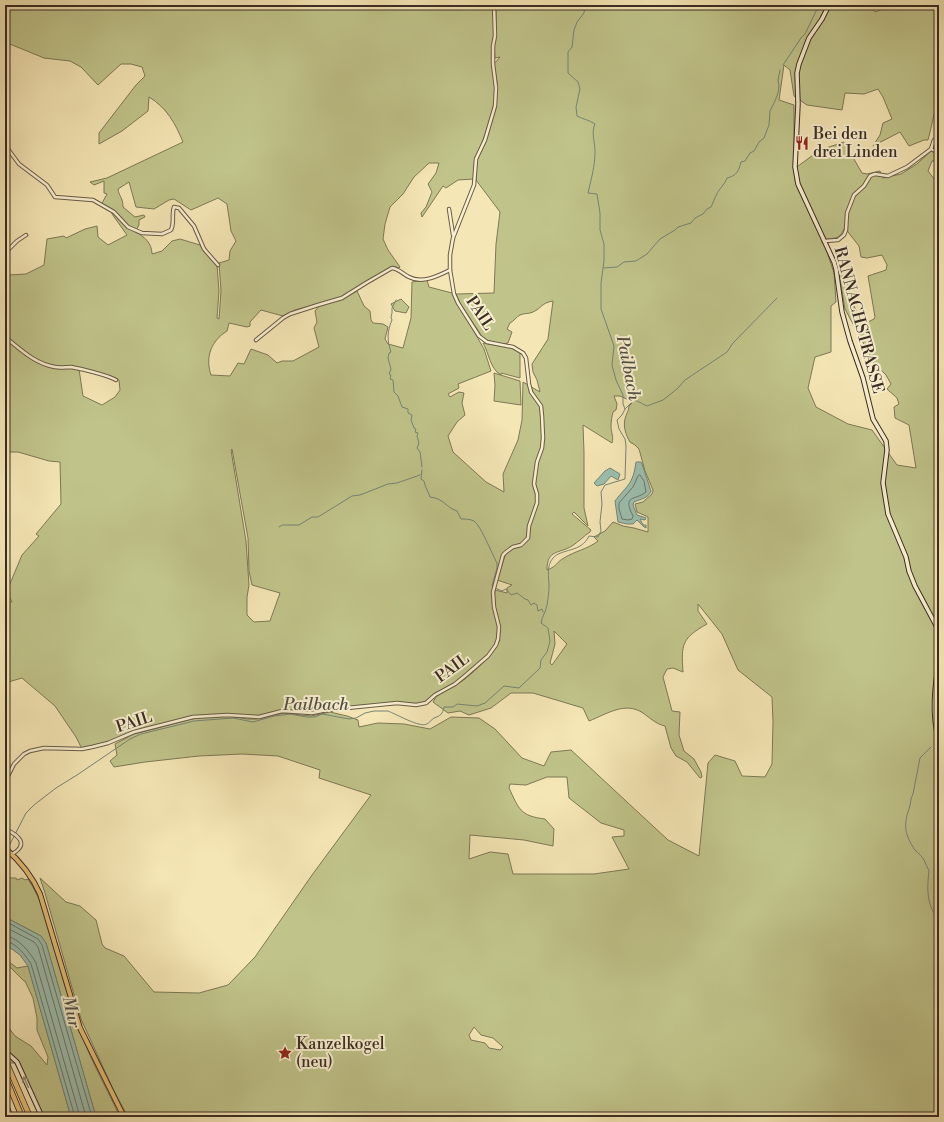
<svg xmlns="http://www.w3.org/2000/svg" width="944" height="1122" font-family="'Libre Bodoni',serif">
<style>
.green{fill:#c0c48a;stroke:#7d7856;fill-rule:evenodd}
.water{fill:#9cbfaf;stroke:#758477}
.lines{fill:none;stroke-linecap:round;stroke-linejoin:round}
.shore{stroke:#6b7669;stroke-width:1}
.stream{stroke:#758477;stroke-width:1}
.street-casing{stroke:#695a48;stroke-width:4.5}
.secondary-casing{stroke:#3a2c23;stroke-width:5.5}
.primary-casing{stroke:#3a2c23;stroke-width:6}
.highway-casing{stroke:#3a2c23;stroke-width:6}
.street{stroke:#f8efcf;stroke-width:2.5}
.secondary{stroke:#f8efcf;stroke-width:3.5}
.primary{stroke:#eac37a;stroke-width:4}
.highway{stroke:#eac37a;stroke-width:4.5}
.oneway{stroke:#998e79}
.labels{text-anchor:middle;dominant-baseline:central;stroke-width:4;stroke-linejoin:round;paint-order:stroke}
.poi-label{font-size:16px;fill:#3a2c23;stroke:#f8efcf;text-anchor:start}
.street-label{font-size:16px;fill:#3a2c23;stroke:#f8efcf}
.water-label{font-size:17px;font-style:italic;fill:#525146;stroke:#f8efcf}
</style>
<rect width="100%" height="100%" fill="#f5e6b5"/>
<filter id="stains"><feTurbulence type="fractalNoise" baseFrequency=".005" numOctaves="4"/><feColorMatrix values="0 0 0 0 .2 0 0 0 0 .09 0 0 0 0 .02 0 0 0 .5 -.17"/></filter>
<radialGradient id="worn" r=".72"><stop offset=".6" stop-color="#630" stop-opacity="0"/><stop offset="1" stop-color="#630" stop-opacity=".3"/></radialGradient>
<g class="green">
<path d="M5 5H493L494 36 492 45 493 57 491 58 493 61 496 87 494 106 489 124 476 158 474 165V179L458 180 446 188 443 186 422 217 421 213 426 207 432 192 428 184 436 173 439 163H429L414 177 403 194 390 207 385 224 383 239 388 250 400 267 399 268 393 266 339 298 295 310 283 316 261 310 250 322V326L247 327 229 323 227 331C211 341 205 357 211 375L230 376 238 363 244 364 251 349 268 355 277 363 282 361H293L319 347 314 328 317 322 315 311 320 305 340 300 357 291 364 306 370 311 371 320 373 323 383 324 388 327 385 339 388 344 403 348 411 318 412 282 427 280 429 287 452 293 484 349 491 371 458 384 459 388 448 394 450 397 459 392 464 393 462 403 465 415 457 422 448 436 453 452 486 482 504 492 503 474 518 440 522 420 523 382 540 392 537 380 533 372 532 364 548 339 553 301C541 303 542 308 533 312 529 314 524 313 520 315 516 317 514 321 510 323L507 329 512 332 508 343C501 345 490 342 483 338L460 303 456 294 494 293 496 244 500 212 476 180 477 160 490 127 496 101 497 81 494 64 500 57 495 58 494 45 496 36V5H870L875 12 893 5H910L939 8V97C934 111 932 126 928 140H924L909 146 900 132 873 146 880 135 883 123 892 119 883 97 878 89 864 94 845 93 842 110 807 105 794 96 790 70 784 65 779 100 794 105V169L820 150 844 142 862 173 867 174 880 171 883 178 901 174 917 164 934 148 936 139 939 140V161H932L928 171 935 180H939V1117H128L113 1089 81 1019 45 893 40 878 66 902 80 906 96 920 102 944 105 948 124 956 154 992 199 993 228 985 255 957 312 875 371 795 319 778 320 770 278 756 242 754 199 756 145 762 114 767 110 761 117 755 115 744 134 734 196 718 230 716 247 719H256L284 713 311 716 330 712 347 716 358 720 359 727 378 723 404 724 430 729 451 717 479 718 495 729 522 758 544 766 551 752 571 750 668 840 699 856 708 763 715 755 735 761 742 776 765 777 772 764 773 722 772 697 738 670 722 634 698 604V611L707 624C682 638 681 644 683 672L673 668 667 669 663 677 672 711 680 712 679 735 684 751 694 759 701 772 702 777 700 778 687 762 676 756 671 748 665 726C656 724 650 718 643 713 625 701 607 714 589 721L583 708 533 693H511L491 708 469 715 460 711 448 713 433 702C439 689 454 688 465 679 477 669 493 655 500 640L498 639 493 649 488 656 466 675 455 684 435 695 429 701 422 705H411L397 703 327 710 312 713 282 711 259 717 227 715 193 717 134 732 108 743 82 749 76 737 55 706 22 678 5 683V601L12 602 9 596 10 593 7 591 22 555 39 536 36 534 61 504 60 462 49 461 18 452H5V281L9 275 26 274 44 265 47 239 64 236 66 238 85 229 97 226 98 237 108 245 127 235 112 214V212L101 205 107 194 104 193V181L94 185 90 182 107 178 183 142C175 123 167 108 149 97L148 111 122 131 99 144V133L136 85 145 76 142 67 131 64H121L98 85 81 67 70 61 44 58 5 42ZM129 182 136 207 154 209 169 200 174 199 191 210 218 198 227 204 231 231 236 241 230 251 229 260 219 263 221 291 219 319 217 318 219 291 217 265 206 254 200 245 180 239 172 241 162 251 152 254C152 243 144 236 135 232L139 225V220L145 217 144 215 135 217 123 207C123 197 119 197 118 189ZM846 225 848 232 859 246 861 257 867 258 882 255 887 265 886 270 868 276 875 317 874 319 864 324 850 299 847 277 839 274 845 309 874 363 886 375 891 384 887 389 897 398 899 404 894 407 895 418 909 425 916 468 897 465 872 430 848 424 816 407 808 388 815 357 831 352V306L836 302 834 273 824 243H822V239C838 238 839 240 846 225ZM79 369 109 375 119 380 120 390 115 397 102 405 83 396ZM614 396H620L633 402 629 406C629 411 626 414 625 419 623 427 626 435 630 442L635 445 639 449 645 471 653 490 652 494 643 502 635 504 637 512 648 517V532L634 528 623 526 613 522 605 531 594 537 598 541C588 549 575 551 564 558 556 562 558 566 547 570 547 549 559 554 572 546 578 542 584 536 590 532L591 530 572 514 574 512 588 526 584 508V452L583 425 612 443C614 436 611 433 611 426 611 421 612 416 613 412L616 410 617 404ZM232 449 248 538 249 571 252 585 280 593 270 621 254 622 247 615V597L249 585 246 541 231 450ZM521 545 511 549 505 556 497 580 512 585 507 588V593L495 590 494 600 499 626C496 618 494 608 493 599 493 588 499 558 507 551 511 548 516 546 521 545ZM554 631 567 644 552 665 550 663 555 644ZM547 777H567L569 798 601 823 624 830V836L612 837 629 869 594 874H513L508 854 490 852 469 859 470 835 524 840 553 846 554 829 545 819C520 816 519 809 509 788L510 784 526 785ZM474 1027 481 1035 493 1038 503 1047 500 1050 489 1048 485 1043 471 1040 469 1035Z"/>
<path d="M401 299 409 307 406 313 395 311 391 304Z"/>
<path d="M483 343 511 348 520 351V378L501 373V375C490 369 489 353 483 343Z"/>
<path d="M494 373 520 381 521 405 494 401 495 385Z"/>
<path d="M5 878H16L17 880 22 878 25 880 28 879C53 918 59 968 73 1011 84 1048 104 1083 120 1117H96L46 943 41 936 5 917V890L8 887H5Z"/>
<path d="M5 959 17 968 28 966 71 1117H40L15 1063H10L5 1051V1023L15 1036 31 1046 47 1065 48 1057 37 1030V1018L33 998 25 981H24L5 962Z"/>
</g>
<g class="water">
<path d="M636 462H641L642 464 651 491C648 499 640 499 634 502L633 505 637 515 646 518 645 520 640 519 643 525H646V528L644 527 637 520 633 524H627L618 522 615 501C627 485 633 485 636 462Z"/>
<path d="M610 468 620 474 618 480 611 476 604 484 597 486 594 483 605 471Z"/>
<path d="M5 917 41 936 46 943 96 1117H71L28 966 20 955 5 944Z"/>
</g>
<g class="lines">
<g class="shore">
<path d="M640 475 644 481 646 492C635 501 622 494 633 516L632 519 628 520 622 519 619 509V503L633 487 638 476Z"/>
<path d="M5 921 38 939 42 945 92 1117"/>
<path d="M5 927 34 942 38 947 86 1117"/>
<path d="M5 936C18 937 30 952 36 963L80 1117"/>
<path d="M5 941C16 942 26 956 31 964L75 1117"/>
</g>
<g class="stream">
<path d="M783 65 801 38 805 34 819 5"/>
<path d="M604 268 617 267 624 262 636 261 647 254 660 239 675 230 678 227 691 223 695 218 703 214 707 209 711 207C713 203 717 192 720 189 723 185 725 183 727 178 736 176 739 171 741 162L745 161 750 153 754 151 759 142 764 138 769 125 770 111 775 101 778 93 779 86 778 80 780 70"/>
<path d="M396 300 392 308V313L391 317 392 320C387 331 387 341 391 352L389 353 388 358 391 369 389 374 391 375 390 379 393 380 394 392 398 396 402 407 408 409V413L412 415 411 420 414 428 416 429 415 432 418 433 417 436 419 443 417 448 420 452 422 467"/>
<path d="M635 400 647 406 663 400 677 389 685 380 727 352 733 343 777 298"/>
<path d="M625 409 633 401"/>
<path d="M422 470 421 479 424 481C425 487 428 491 430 497 445 499 445 507 457 511L461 519C465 519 470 519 474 521 481 526 492 554 497 563V568L492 586 493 587"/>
<path d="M279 527 282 525H299L312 517H318L352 496 360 495 388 484 397 483 420 475"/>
<path d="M495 588 502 591 506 589 511 595 517 593 525 599 528 600 531 605 534 603 537 605 538 611 542 609 543 612"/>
<path d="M931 747 920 758 913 794C910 799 911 804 909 809 903 826 905 835 915 850 918 853 922 856 924 860 926 864 927 867 929 871 927 887 926 907 939 919"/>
<path d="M8 848 26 813 34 805 56 788 77 775 130 739 141 734 194 721 233 718 253 722 274 716 290 714 306 717H315L322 714 349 719 356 718 365 713 374 711H388C396 714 420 728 427 724 429 723 431 720 434 718 440 716 443 714 444 707H453L457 704 477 706 485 703 504 686 519 688 540 668 541 660 547 652 550 641 548 628 541 623C542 617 546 611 547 605 548 599 549 592 549 586 549 577 546 566 553 558 562 548 581 553 589 536L598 537 601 531 600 522 602 504 601 492 605 485 625 479 626 446 625 439 619 429 617 420 622 415 625 409 623 404V395L616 380 612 365 614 346 601 309V283L604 261V244L600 230V213L597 194 588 193C591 180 595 166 595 152 595 143 591 132 595 124 589 120 583 119 577 116L576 107 580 89 578 82 568 73V52L572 47 574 30 577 22 584 13 585 5"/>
</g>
<defs>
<g id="street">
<path d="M5 145 19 164 47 185 55 197 93 200 114 212 128 227 142 233 162 234 171 230C175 222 171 215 174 207L179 208 194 226 204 249 218 265"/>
<path d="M931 149 939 153"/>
<path d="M449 209 453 235"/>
<path d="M825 241 838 240 844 235 846 230 847 213 854 195 864 186 870 176 875 174 888 176 907 167 931 149 934 140 937 138H939"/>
<path d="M5 253 17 241 26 235"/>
<path d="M5 337C20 349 35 364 55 367 60 368 66 367 71 367 82 369 107 375 116 380"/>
<path d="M256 340 283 318 290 314 318 305 342 298 366 283 392 268C399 269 403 274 409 277 422 284 438 276 450 270"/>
<path d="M5 782 14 764 24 754 30 751 44 748 82 749 92 747 108 743 134 732 193 717 227 715 259 717 282 711 312 713 327 710 397 703 416 705 426 703 435 695 455 684 466 675 488 656 496 645 498 639 499 627 494 607 493 592 503 555 506 552 513 547 521 545 528 538 529 526 537 503V494L534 484 537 462 542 448 543 438 542 416 541 406 531 392 529 384 526 358 523 353 513 347 487 342 479 336 458 303 454 294 450 270V255L453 238 474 185 476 159 485 140 495 106 496 88 493 64V46L495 36 494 5"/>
<path d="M5 829C18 835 30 844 12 854"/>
</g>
<g id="secondary">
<path d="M829 5 822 19 809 38 799 64 797 73 798 104 795 167 798 184 834 262 836 269 842 312 850 341 863 378 873 419 886 441 887 450 883 483 888 514 906 557 909 571 915 586 938 629 939 639"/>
<path d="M939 660C935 685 931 715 939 740"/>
<path d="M5 1051 17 1062 42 1117"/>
<path d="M5 1102 11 1117"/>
</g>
<path id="primary" d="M5 848C20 861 32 876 40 894L80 1028 124 1117"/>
<g id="highway">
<path d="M5 1059 30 1117"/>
<path d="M5 1076 22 1117"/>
</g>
</defs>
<use href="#street" class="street-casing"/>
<use href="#secondary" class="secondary-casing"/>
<use href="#primary" class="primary-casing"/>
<use href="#highway" class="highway-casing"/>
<use href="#street" class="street"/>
<use href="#secondary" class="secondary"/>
<use href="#primary" class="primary"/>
<use href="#highway" class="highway"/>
</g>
<defs><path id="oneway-shaft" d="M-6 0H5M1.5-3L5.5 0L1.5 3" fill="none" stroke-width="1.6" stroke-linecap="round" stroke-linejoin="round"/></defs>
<use class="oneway" href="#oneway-shaft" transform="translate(26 1082) rotate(-114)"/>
<defs>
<symbol id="restaurant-bare" viewBox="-9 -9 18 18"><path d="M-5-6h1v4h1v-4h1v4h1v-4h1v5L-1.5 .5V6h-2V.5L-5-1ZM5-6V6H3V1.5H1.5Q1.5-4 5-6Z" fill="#8f2418" stroke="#f8efcf" stroke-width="2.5" paint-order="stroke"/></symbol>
<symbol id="sight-bare" viewBox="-9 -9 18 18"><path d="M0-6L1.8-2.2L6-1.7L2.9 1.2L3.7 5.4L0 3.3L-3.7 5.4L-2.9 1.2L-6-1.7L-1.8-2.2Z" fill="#8f2418" stroke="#f8efcf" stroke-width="2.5" paint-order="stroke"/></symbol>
</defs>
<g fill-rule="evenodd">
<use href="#restaurant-bare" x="792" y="133" width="20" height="20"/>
<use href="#sight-bare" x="275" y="1043" width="20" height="20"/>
</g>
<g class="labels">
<g class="poi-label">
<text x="813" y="134">Bei den<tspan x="813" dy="18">drei Linden</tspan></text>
<text x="296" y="1044">Kanzelkogel<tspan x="296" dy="18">(neu)</tspan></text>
</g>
<g class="street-label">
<text transform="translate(480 313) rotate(56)">PAIL</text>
<text transform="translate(859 320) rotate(75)">RANNACHSTRASSE</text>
<text transform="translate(452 668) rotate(-36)">PAIL</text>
<text transform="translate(134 722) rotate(-18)">PAIL</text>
</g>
<g class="water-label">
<text transform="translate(628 368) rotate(79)">Pailbach</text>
<text x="316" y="705">Pailbach</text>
<text transform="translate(71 1012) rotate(78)">Mur</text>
</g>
</g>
<rect width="944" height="1122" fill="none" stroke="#f5e6b5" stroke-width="20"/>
<rect x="6" y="6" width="932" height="1110" fill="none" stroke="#3a2c23" stroke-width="2"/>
<rect x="10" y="10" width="924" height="1102" fill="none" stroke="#3a2c23"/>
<rect width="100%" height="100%" filter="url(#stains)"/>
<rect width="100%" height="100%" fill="url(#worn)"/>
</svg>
